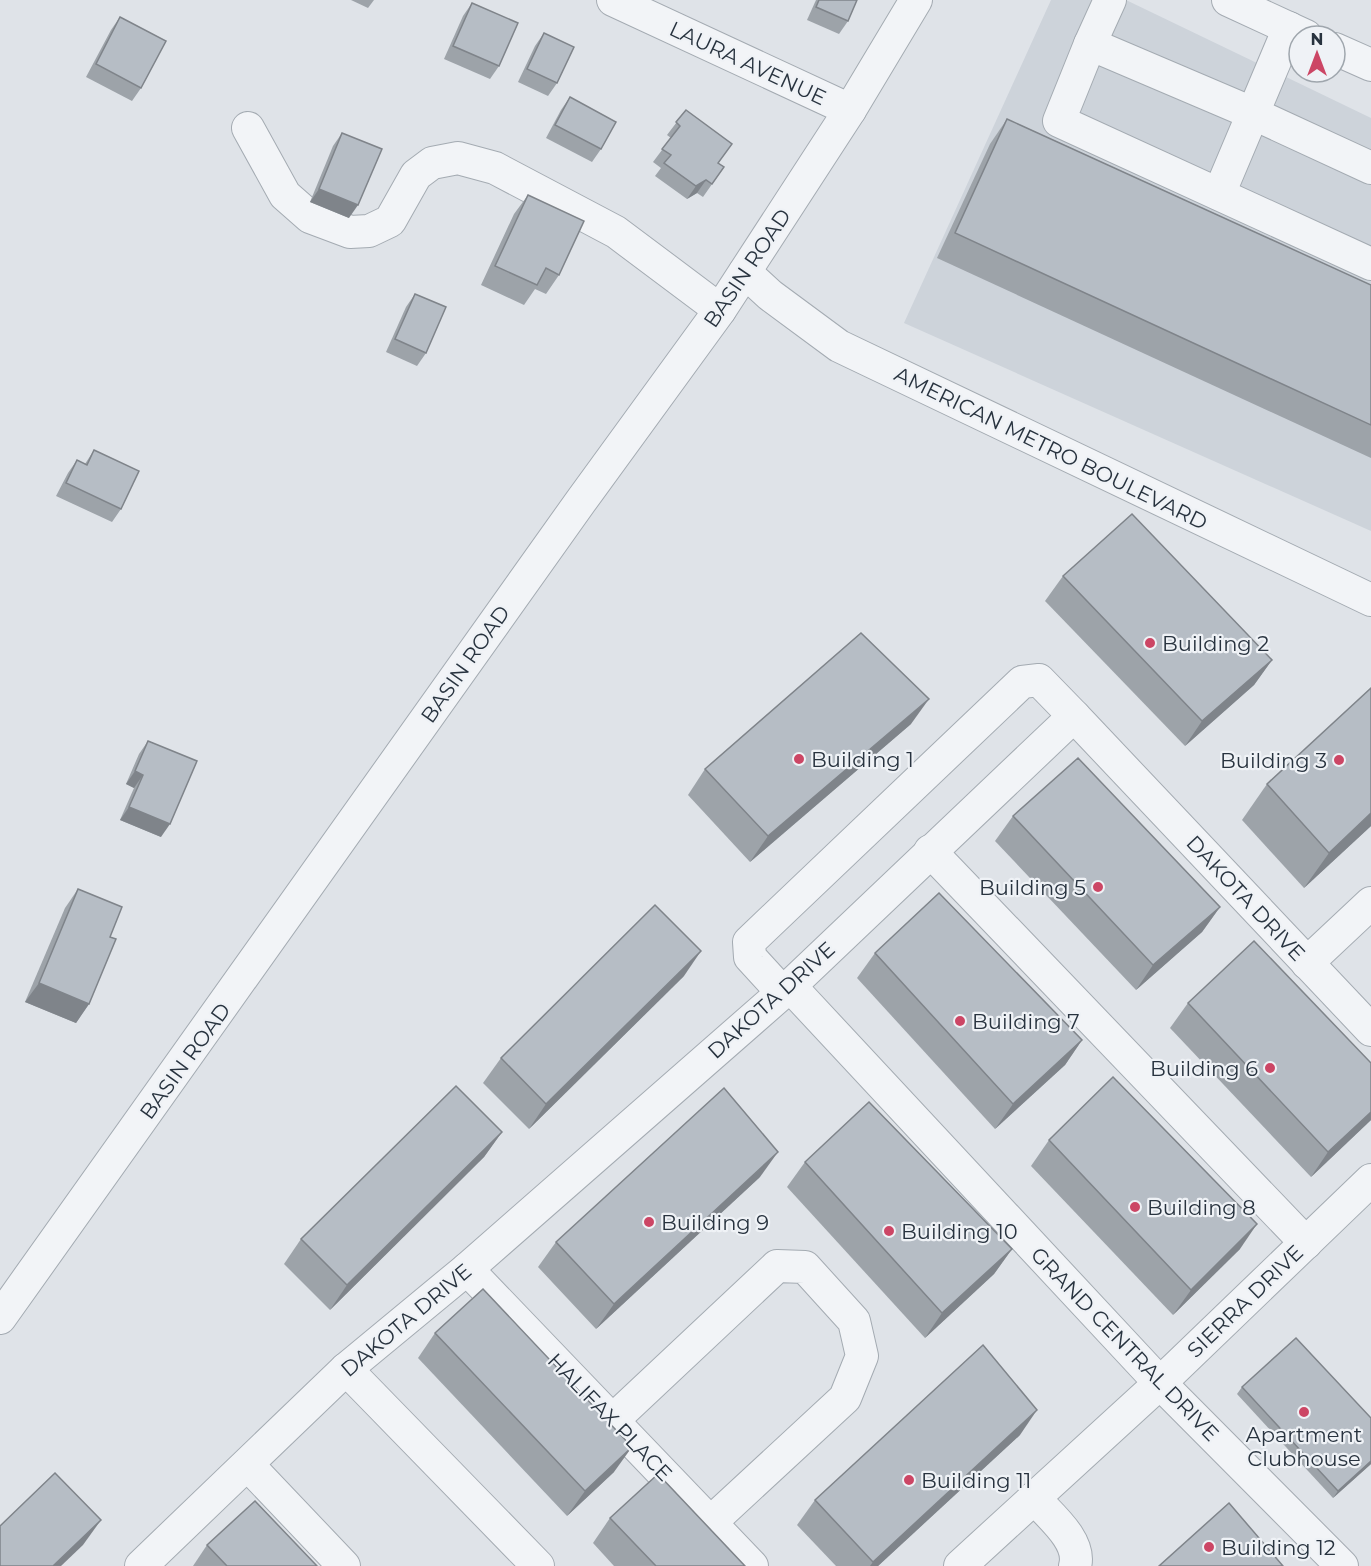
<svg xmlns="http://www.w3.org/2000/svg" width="1371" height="1566" font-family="Montserrat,sans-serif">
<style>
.built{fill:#cdd3da}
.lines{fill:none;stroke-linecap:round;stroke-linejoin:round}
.minor-casing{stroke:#a4abb2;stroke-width:34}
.minor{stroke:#f2f4f7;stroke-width:32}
.wall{fill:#9da3a9}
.shaded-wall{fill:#7f848a}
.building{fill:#b6bdc5;stroke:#7f848a;stroke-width:1.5}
.poi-dot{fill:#cc4665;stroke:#eff2f6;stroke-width:2}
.labels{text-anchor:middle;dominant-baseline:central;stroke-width:4.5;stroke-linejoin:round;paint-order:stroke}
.street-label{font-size:21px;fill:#28333f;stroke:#eff2f6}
.poi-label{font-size:21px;fill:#28333f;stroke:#eff2f6;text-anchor:start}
</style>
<rect width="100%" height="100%" fill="#dfe3e8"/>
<path class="built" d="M1051 0H1126L1371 118V531L904 323Z"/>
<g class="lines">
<defs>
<g id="minor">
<path d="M613 0 850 110"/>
<path d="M1228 0 1306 36"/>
<path d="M1090 44 1110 0"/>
<path d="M1335 49 1371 65"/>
<path d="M248 128 285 195 310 217 350 232 369 231 390 221 416 175 432 163 458 158 495 168 616 232 720 310"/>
<path d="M1371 168 1252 113 1090 44 1059 121 1371 264"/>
<path d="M1219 194 1289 28"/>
<path d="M745 272 770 295 839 346 1371 600"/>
<path d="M930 851 1306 1243"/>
<path d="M1307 963 1371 903"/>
<path d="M790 986 1160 1383 1342 1566"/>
<path d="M782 992 750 957 749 942 1022 682 1039 680 1074 716"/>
<path d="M467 1269 752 1566"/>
<path d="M0 1318 581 501 720 310 850 110 916 0"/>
<path d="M346 1369 538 1566"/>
<path d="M613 1420 777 1266 805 1267 854 1321 862 1356 845 1398 711 1522"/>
<path d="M248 1465 344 1566"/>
<path d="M1034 1498C1049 1515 1082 1541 1075 1566"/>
<path d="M141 1566 346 1369 467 1269 790 986 1074 716 1371 1030"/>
<path d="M960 1566 1160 1383 1371 1180"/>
</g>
</defs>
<use href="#minor" class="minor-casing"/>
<use href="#minor" class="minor"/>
</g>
<g class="wall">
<path d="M351 0H374L368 8Z"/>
<path d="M816 0H857L848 21 839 34 807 20Z"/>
<path d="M472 3 499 66 490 79 444 59 463 16Z"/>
<path d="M120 17 141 88 132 101 86 77 111 30Z"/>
<path d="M544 33 557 83 548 96 518 82 535 46Z"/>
<path d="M570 97 601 149 592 162 546 138 561 110Z"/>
<path d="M686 110 718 163 724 167 703 197 697 193 687 199 655 176 661 168 653 162 671 138 667 135Z"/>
<path d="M1007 119 1371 285V458L937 258 990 144Z"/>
<path d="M342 133 349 218 310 202 333 146Z"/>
<path d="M528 195 559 275 546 294 535 289 524 305 481 285 514 214Z"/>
<path d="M415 294 426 353 417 366 386 352 406 307Z"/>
<path d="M94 450 121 509 112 522 56 496 68 473 77 460 85 464Z"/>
<path d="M1063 576 1272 660 1254 685 1185 746 1045 601Z"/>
<path d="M911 724 750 862 688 795 705 769Z"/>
<path d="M148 741 161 837 120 820 134 788 126 784 139 754Z"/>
<path d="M1267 784 1371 826 1304 888 1242 820Z"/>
<path d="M1013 816 1220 907 1202 932 1136 990 995 841Z"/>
<path d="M78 889 110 937 89 1004 76 1023 25 1002 65 908Z"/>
<path d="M875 953 1082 1040 1065 1065 995 1129 857 978Z"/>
<path d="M684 976 529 1129 483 1083 501 1058Z"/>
<path d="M1188 1003 1371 1120 1311 1177 1170 1028Z"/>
<path d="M502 1132 484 1157 330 1310 284 1264 301 1239Z"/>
<path d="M1049 1140 1240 1249 1173 1315 1031 1166Z"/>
<path d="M805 1162 1012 1249 994 1274 925 1338 787 1187Z"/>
<path d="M760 1177 596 1329 538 1267 556 1242Z"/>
<path d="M435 1333 614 1472 567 1516 418 1358Z"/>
<path d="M1242 1387 1371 1418V1464L1333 1498 1237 1394Z"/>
<path d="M1020 1435 878 1566H836L797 1525 815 1500Z"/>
<path d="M610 1518 745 1566H614L593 1543Z"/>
<path d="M207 1545 317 1566H193Z"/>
</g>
<g class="shaded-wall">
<path d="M706 180 697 193 687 199 696 186Z"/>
<path d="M319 189 358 205 349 218 310 202Z"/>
<path d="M1272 660 1254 685 1185 746 1202 721Z"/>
<path d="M929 699 911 724 750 862 768 836Z"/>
<path d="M135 771 143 775 134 788 126 784Z"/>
<path d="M129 807 170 824 161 837 120 820Z"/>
<path d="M1371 813V826L1304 888 1329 853Z"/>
<path d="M1220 907 1202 932 1136 990 1153 965Z"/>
<path d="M701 951 684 976 529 1129 546 1104Z"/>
<path d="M39 983 89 1004 76 1023 25 1002Z"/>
<path d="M1082 1040 1065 1065 995 1129 1013 1104Z"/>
<path d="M1371 1112V1120L1311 1177 1328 1152Z"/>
<path d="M502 1132 484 1157 330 1310 347 1285Z"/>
<path d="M778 1152 760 1177 596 1329 614 1304Z"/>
<path d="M1257 1224 1240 1249 1173 1315 1191 1290Z"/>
<path d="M1012 1249 994 1274 925 1338 942 1313Z"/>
<path d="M1037 1410 1020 1435 878 1566H870L873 1562Z"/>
<path d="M632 1447 614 1472 567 1516 585 1491Z"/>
<path d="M1371 1461V1464L1333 1498 1338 1491Z"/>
<path d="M101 1520 83 1545 61 1566H53Z"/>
</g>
<g class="building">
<path d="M819 0H857L848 21 816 7Z"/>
<path d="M472 3 518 23 499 66 453 46Z"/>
<path d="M120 17 166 41 141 88 96 64Z"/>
<path d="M544 33 574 47 557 83 527 69Z"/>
<path d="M570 97 616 122 601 149 555 125Z"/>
<path d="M686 110 732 144 718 163 724 167 712 184 706 180 696 186 664 163 671 155 662 149 680 126 676 122Z"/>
<path d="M1007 119 1371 285V425L955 233Z"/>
<path d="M342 133 382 149 358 205 319 189Z"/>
<path d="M528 195 584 221 559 275 546 268 537 285 495 266Z"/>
<path d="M415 294 446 307 426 353 395 339Z"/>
<path d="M94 450 139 471 121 509 66 483 77 460 87 465Z"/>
<path d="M1132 514 1272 660 1202 721 1063 576Z"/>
<path d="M861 633 929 699 768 836 705 769Z"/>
<path d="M1371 688V813L1329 853 1267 784Z"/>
<path d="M148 741 197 761 170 824 129 807 143 775 135 771Z"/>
<path d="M1078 758 1220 907 1153 965 1013 816Z"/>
<path d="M78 889 122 907 110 937 116 939 89 1004 39 983Z"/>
<path d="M939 893 1082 1040 1013 1104 875 953Z"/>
<path d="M655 905 701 951 546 1104 501 1058Z"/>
<path d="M1254 941 1371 1063V1112L1328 1152 1188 1003Z"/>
<path d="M1113 1077 1257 1224 1191 1290 1049 1140Z"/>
<path d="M456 1086 502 1132 347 1285 301 1239Z"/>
<path d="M724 1088 778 1152 614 1304 556 1242Z"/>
<path d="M869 1102 1012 1249 942 1313 805 1162Z"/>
<path d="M483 1289 632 1447 585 1491 435 1333Z"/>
<path d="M1296 1338 1371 1418V1461L1338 1491 1242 1387Z"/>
<path d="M983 1345 1037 1410 873 1562 815 1500Z"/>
<path d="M55 1473 101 1520 53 1566H0V1526Z"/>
<path d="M658 1474 745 1566H656L610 1518Z"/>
<path d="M255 1501 317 1566H227L207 1545Z"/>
<path d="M1229 1503 1283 1566H1159Z"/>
</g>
<g class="poi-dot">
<circle cx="1150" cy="643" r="6"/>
<circle cx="799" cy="759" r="6"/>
<circle cx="1339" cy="760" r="6"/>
<circle cx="1098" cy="887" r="6"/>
<circle cx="960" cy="1021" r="6"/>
<circle cx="1270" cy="1068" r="6"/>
<circle cx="1135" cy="1207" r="6"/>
<circle cx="649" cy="1222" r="6"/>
<circle cx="889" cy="1231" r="6"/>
<circle cx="1304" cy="1412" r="6"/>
<circle cx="909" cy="1480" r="6"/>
<circle cx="1209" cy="1547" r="6"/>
</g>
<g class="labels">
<g class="street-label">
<text transform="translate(748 63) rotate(25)">LAURA AVENUE</text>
<text transform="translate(747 268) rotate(-56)">BASIN ROAD</text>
<text transform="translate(1051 448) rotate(26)">AMERICAN METRO BOULEVARD</text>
<text transform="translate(465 664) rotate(-55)">BASIN ROAD</text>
<text transform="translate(1246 898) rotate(47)">DAKOTA DRIVE</text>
<text transform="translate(771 1000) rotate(-42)">DAKOTA DRIVE</text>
<text transform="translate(185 1061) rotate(-54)">BASIN ROAD</text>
<text transform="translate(1245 1301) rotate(-44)">SIERRA DRIVE</text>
<text transform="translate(406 1320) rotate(-40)">DAKOTA DRIVE</text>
<text transform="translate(1125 1344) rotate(46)">GRAND CENTRAL DRIVE</text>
<text transform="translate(610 1417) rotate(46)">HALIFAX PLACE</text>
</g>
<g class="poi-label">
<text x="1162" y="643">Building 2</text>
<text x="811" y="759">Building 1</text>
<text x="1327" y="760" text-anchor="end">Building 3</text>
<text x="1086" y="887" text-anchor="end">Building 5</text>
<text x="972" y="1021">Building 7</text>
<text x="1258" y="1068" text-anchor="end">Building 6</text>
<text x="1147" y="1207">Building 8</text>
<text x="661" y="1222">Building 9</text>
<text x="901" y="1231">Building 10</text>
<text x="1304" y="1434" text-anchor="middle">Apartment<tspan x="1304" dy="24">Clubhouse</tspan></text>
<text x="921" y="1480">Building 11</text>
<text x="1221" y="1547">Building 12</text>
</g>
</g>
<g transform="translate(1317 54)"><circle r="28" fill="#eff2f6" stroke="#9fa6ad" stroke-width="1.5"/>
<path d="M0-4.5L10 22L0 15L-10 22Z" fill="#cc4665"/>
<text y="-9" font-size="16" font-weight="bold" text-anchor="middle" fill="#28333f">N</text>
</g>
</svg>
